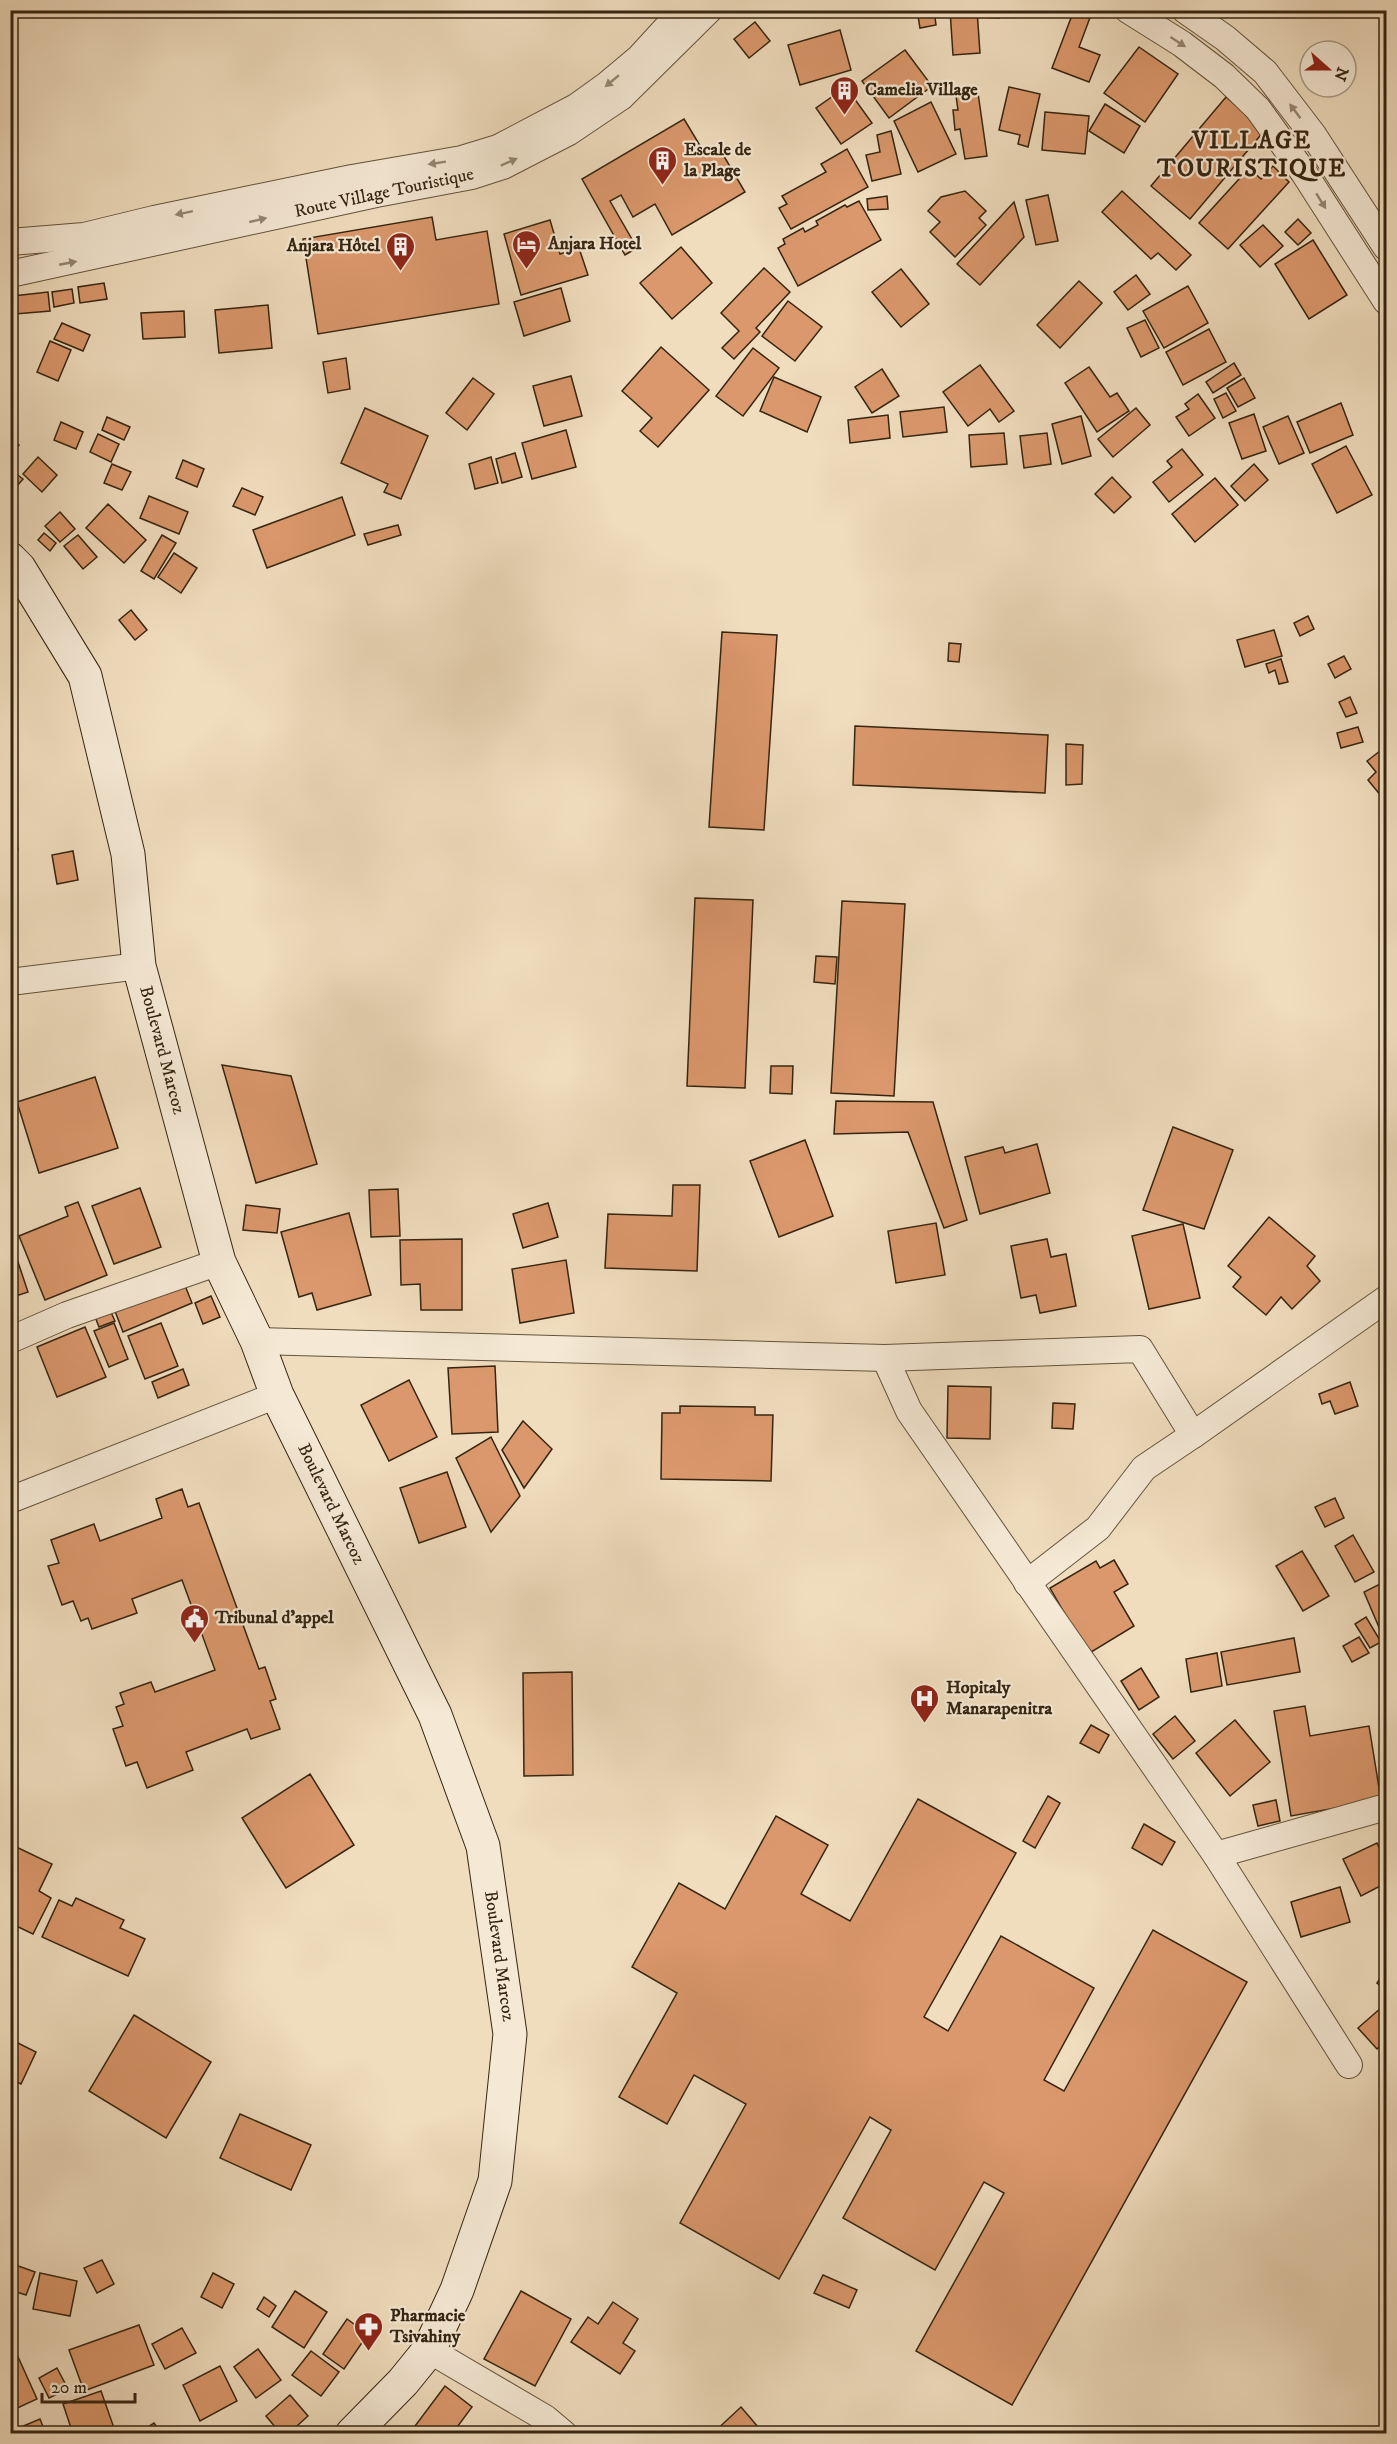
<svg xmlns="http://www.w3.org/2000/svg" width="1397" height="2444" font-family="'IM FELL DW Pica',serif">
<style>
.building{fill:#db986c;stroke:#352511;stroke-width:1.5}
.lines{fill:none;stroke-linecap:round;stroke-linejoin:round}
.street-casing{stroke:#64533c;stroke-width:28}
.secondary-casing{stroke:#352511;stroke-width:35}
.street{stroke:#f5e9d5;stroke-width:26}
.secondary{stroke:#f5e9d5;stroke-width:33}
.oneway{fill:#958773}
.labels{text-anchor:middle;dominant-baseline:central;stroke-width:4.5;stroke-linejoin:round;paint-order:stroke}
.poi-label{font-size:18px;font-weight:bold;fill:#352511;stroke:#f5e9d5;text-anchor:start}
.street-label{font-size:18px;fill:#352511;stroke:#f5e9d5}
.district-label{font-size:24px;font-weight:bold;letter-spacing:1.5px;fill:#352511;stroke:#f5e9d5}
</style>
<rect width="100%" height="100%" fill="#f0ddbe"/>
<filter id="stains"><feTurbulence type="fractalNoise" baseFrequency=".00333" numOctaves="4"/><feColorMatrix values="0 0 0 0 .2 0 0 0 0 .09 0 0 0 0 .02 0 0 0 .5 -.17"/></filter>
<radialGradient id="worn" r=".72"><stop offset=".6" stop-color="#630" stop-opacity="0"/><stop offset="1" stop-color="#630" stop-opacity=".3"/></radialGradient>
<g class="building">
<path d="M917 10H934L936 25 920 28Z"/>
<path d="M950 10H977L980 53 953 55Z"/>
<path d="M980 10H999V18L979 17Z"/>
<path d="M1074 10 1091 15 1079 47 1100 55 1089 82 1052 68Z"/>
<path d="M755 22 770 41 749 58 734 39Z"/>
<path d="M840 30 851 70 800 85 788 45Z"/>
<path d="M1139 47 1178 74 1145 122 1104 93Z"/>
<path d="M905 50 932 86 889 118 862 81Z"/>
<path d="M977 86 987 156 965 159 960 129 955 130 953 110H958L955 89Z"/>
<path d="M846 87 872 123 841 144 816 108Z"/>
<path d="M1009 87 1040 94 1028 147 1018 144 1020 135 999 130Z"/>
<path d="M1226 97 1265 130 1190 219 1151 186Z"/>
<path d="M931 102 956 154 918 172 894 121Z"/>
<path d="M1105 104 1140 126 1124 153 1089 131Z"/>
<path d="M1045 112 1089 116 1085 154 1042 150Z"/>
<path d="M684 119 705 154 718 146 745 192 672 235 655 204 633 217 621 195 610 201 637 248 625 255 582 179Z"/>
<path d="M891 131 901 174 872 181 866 155 880 152 877 135Z"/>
<path d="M847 149 868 187 791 229 779 208 787 204 782 196 826 172 821 164Z"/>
<path d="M1273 166 1289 182 1228 249 1199 223 1249 168 1261 179Z"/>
<path d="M965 191 986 211 979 218 986 225 955 257 930 232 940 222 928 211 941 197Z"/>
<path d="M1122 191 1191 255 1176 270 1158 253 1151 259 1102 212Z"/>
<path d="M1048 195 1058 241 1036 245 1026 200Z"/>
<path d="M887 196 888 209 868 210 867 199Z"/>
<path d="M859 201 881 240 798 286 778 248 785 244 783 239 803 228 805 232 818 225 816 221 845 205 847 207Z"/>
<path d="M1014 202 1024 237 980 285 957 264Z"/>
<path d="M432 217 436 240 487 231 499 304 318 334 303 239Z"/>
<path d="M1298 219 1311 233 1298 245 1285 232Z"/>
<path d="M550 220 560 254 579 248 588 275 521 295 504 234Z"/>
<path d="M1263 225 1283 246 1260 267 1240 245Z"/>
<path d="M1313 240 1347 295 1309 319 1275 264Z"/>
<path d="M681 247 712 283 672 319 640 283Z"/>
<path d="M764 268 790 292 756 328 760 332 734 359 722 348 739 331 721 313Z"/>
<path d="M901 269 929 304 901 327 872 292Z"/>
<path d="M1136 275 1150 294 1128 310 1114 292Z"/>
<path d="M1079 281 1102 303 1060 348 1037 325Z"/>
<path d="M104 283 107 299 80 303 78 287Z"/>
<path d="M1188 286 1208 323 1164 348 1143 311Z"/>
<path d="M561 288 570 321 524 336 514 302Z"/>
<path d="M72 289 74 303 54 307 52 292Z"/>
<path d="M48 292 50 311 15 314 13 296Z"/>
<path d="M788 301 822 327 795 361 762 336Z"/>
<path d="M268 305 272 348 219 353 215 310Z"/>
<path d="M184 311 185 337 143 339 141 313Z"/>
<path d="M1145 320 1159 348 1141 357 1127 328Z"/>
<path d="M62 323 90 335 83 351 54 339Z"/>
<path d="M1209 329 1226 362 1183 385 1166 352Z"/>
<path d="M50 341 71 350 58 381 37 372Z"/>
<path d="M661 347 709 390 658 447 640 431 652 418 622 391Z"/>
<path d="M753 348 779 368 743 416 716 396Z"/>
<path d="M346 358 350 389 328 393 323 362Z"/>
<path d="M1234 363 1241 375 1213 393 1206 382Z"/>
<path d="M980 365 1014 411 999 422 990 409 968 426 943 392Z"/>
<path d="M1089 367 1110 397 1117 393 1129 411 1097 432 1065 383Z"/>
<path d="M882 369 899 396 872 413 855 387Z"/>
<path d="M571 376 582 416 544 426 533 386Z"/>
<path d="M774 377 821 397 807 432 760 411Z"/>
<path d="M473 378 494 394 467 430 446 413Z"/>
<path d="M1244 378 1255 398 1238 407 1227 388Z"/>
<path d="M1226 393 1236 411 1223 418 1214 399Z"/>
<path d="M1198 394 1215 418 1189 436 1176 417 1189 409 1185 404Z"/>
<path d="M1341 403 1353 435 1310 453 1297 422Z"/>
<path d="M944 407 947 432 903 437 900 412Z"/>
<path d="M365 408 428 436 401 499 384 492 388 484 341 463Z"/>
<path d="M1136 408 1150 425 1113 457 1098 439Z"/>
<path d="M1254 414 1266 451 1242 459 1229 423Z"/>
<path d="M888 415 890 438 850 443 848 420Z"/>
<path d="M1081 416 1091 456 1062 464 1052 424Z"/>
<path d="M1288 416 1304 453 1279 464 1263 427Z"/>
<path d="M107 417 130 427 124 440 102 430Z"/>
<path d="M61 422 83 432 76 449 54 440Z"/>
<path d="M566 430 576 467 532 479 522 443Z"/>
<path d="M1004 433 1007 464 971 467 969 435Z"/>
<path d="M1047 433 1051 464 1024 468 1020 436Z"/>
<path d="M98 434 119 444 111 462 90 452Z"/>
<path d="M10 438 19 445 10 455Z"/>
<path d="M1346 446 1372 495 1337 513 1312 464Z"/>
<path d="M1182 449 1203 475 1169 502 1153 482 1172 467 1167 461Z"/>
<path d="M515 453 522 477 502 483 496 459Z"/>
<path d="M38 457 57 475 42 492 23 474Z"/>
<path d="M491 457 498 483 475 489 469 464Z"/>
<path d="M183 460 204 469 197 487 176 478Z"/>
<path d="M112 464 131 472 122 490 104 483Z"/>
<path d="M1254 464 1268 480 1245 501 1231 486Z"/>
<path d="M10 469 23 479 10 494Z"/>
<path d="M1112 477 1131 497 1114 513 1095 494Z"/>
<path d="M1215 478 1238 505 1195 542 1172 514Z"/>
<path d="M242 488 263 497 255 515 233 506Z"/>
<path d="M149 496 188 512 179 534 140 518Z"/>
<path d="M342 497 355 535 267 568 253 530Z"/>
<path d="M108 504 146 540 124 563 86 528Z"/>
<path d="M60 512 75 529 60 542 45 526Z"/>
<path d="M398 525 401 535 368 545 364 534Z"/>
<path d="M44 533 56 543 50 551 38 540Z"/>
<path d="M78 535 97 557 83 569 64 546Z"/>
<path d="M162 535 176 543 154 579 141 571Z"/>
<path d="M174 553 197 568 181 593 158 577Z"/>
<path d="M131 610 147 630 135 640 119 620Z"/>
<path d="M1308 616 1314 629 1300 636 1294 623Z"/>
<path d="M1274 630 1282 656 1245 667 1237 640Z"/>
<path d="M722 632 777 635 764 830 709 827Z"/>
<path d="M949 643 961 644 959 662 948 661Z"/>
<path d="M1344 656 1351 669 1335 678 1328 664Z"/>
<path d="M1281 659 1288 682 1279 684 1275 670 1269 673 1266 664Z"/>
<path d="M1350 697 1357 713 1346 717 1339 702Z"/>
<path d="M855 726 1048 735 1045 793 853 785Z"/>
<path d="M1358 727 1363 742 1341 748 1337 733Z"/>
<path d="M1066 744 1083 745 1082 784 1066 785Z"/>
<path d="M1380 751 1386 759V802L1368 780 1376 772 1367 761Z"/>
<path d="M10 807 18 850 10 852Z"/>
<path d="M73 851 78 880 57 884 52 855Z"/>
<path d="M695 898 753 900 745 1088 687 1086Z"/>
<path d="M842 901 905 904 894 1096 831 1093Z"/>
<path d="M816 956 837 957 835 984 814 982Z"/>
<path d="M222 1065 291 1076 317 1164 256 1183Z"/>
<path d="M771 1066H793L792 1094 770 1093Z"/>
<path d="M95 1077 118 1148 39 1173 17 1102Z"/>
<path d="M836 1101 933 1102 967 1220 944 1228 908 1132 834 1134Z"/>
<path d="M1173 1127 1233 1150 1204 1229 1143 1210Z"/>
<path d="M805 1140 833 1216 779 1237 750 1161Z"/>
<path d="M1037 1144 1050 1193 980 1214 965 1157 1003 1147 1005 1153Z"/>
<path d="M673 1185H700L697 1271 605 1268 608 1214 672 1216Z"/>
<path d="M140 1188 161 1247 114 1264 92 1206Z"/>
<path d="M398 1189 400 1236 371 1237 369 1190Z"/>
<path d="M78 1202 107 1275 45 1300 19 1236 68 1216 65 1207Z"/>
<path d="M548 1203 558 1237 523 1248 513 1214Z"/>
<path d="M246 1205 280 1209 277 1233 243 1230Z"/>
<path d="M349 1213 371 1295 317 1310 312 1293 299 1297 281 1232Z"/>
<path d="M1269 1217 1315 1256 1307 1266 1320 1281 1292 1309 1281 1297 1266 1315 1233 1287 1241 1277 1228 1266Z"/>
<path d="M936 1223 945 1275 896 1283 888 1231Z"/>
<path d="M1183 1224 1200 1298 1149 1309 1132 1236Z"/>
<path d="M10 1238 28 1292 10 1298Z"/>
<path d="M462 1239V1310H421L420 1284 401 1285 400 1240Z"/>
<path d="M1047 1239 1051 1257 1066 1254 1076 1306 1040 1313 1036 1295 1021 1298 1011 1246Z"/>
<path d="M566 1260 574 1313 520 1323 512 1269Z"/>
<path d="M182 1278 192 1303 123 1332 113 1306Z"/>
<path d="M211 1296 220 1317 203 1324 195 1303Z"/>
<path d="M109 1308 115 1321 99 1327 94 1314Z"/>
<path d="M114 1323 128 1359 109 1367 94 1331Z"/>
<path d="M161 1323 178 1366 145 1379 128 1336Z"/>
<path d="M85 1327 106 1377 57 1397 37 1347Z"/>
<path d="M495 1366 498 1432 452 1434 448 1368Z"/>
<path d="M183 1369 189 1385 158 1398 152 1382Z"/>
<path d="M409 1380 437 1437 389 1461 361 1405Z"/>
<path d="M1350 1382 1358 1406 1335 1414 1330 1401 1322 1404 1319 1394Z"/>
<path d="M948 1386 991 1387 990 1439 947 1438Z"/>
<path d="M1053 1403 1075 1404 1073 1429 1052 1428Z"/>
<path d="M680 1406 755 1407V1415H773L771 1481 661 1479 662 1413H680Z"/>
<path d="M523 1421 552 1449 524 1488 502 1450Z"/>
<path d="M491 1437 520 1496 491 1532 456 1458Z"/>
<path d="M447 1472 466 1527 419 1543 400 1488Z"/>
<path d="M182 1489 188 1507 199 1503 259 1669 265 1667 276 1699 270 1701 280 1729 251 1739 247 1729 186 1752 193 1770 147 1788 137 1762 126 1766 113 1729 123 1726 116 1707 124 1704 120 1693 151 1682 155 1692 215 1670 182 1580 132 1599 137 1613 92 1629 88 1618 81 1621 73 1601 62 1605 48 1566 59 1563 51 1540 94 1524 100 1541 162 1518 156 1499Z"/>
<path d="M1335 1498 1344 1518 1325 1527 1315 1507Z"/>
<path d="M1353 1535 1374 1572 1355 1582 1335 1546Z"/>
<path d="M1302 1551 1329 1596 1303 1611 1276 1566Z"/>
<path d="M1114 1560 1128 1584 1114 1592 1134 1626 1088 1654 1050 1588 1096 1561 1100 1568Z"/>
<path d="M1386 1581V1630L1381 1632 1364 1592Z"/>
<path d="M1366 1617 1381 1642 1370 1648 1355 1624Z"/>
<path d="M1359 1637 1369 1653 1352 1662 1343 1646Z"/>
<path d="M1294 1638 1300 1672 1227 1685 1221 1652Z"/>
<path d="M1217 1653 1222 1686 1191 1692 1186 1659Z"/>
<path d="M1141 1668 1159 1697 1139 1710 1121 1681Z"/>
<path d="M572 1672 573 1775 524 1776 523 1673Z"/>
<path d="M1305 1706 1310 1736 1369 1726 1381 1800 1291 1816 1274 1711Z"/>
<path d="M1175 1716 1195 1741 1173 1759 1153 1734Z"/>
<path d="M1235 1720 1270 1762 1230 1796 1196 1753Z"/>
<path d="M1091 1725 1109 1735 1099 1753 1080 1743Z"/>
<path d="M310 1774 354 1845 286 1888 242 1818Z"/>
<path d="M1048 1796 1060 1803 1035 1848 1023 1841Z"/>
<path d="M918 1799 1016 1853 924 2017 948 2031 1001 1936 1094 1988 1044 2080 1064 2091 1153 1930 1247 1982 1012 2405 916 2351 1004 2193 984 2182 935 2270 843 2218 891 2130 870 2117 779 2279 680 2223 746 2104 694 2075 667 2124 619 2097 677 1993 632 1967 679 1883 725 1909 776 1816 828 1845 801 1894 850 1921Z"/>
<path d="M1276 1800 1280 1821 1258 1826 1253 1805Z"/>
<path d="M1144 1824 1175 1842 1162 1865 1132 1848Z"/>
<path d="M1377 1843 1386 1863V1883L1361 1896 1343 1859Z"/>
<path d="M10 1844 52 1864 39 1891 51 1898 33 1934 10 1923Z"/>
<path d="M1340 1887 1350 1922 1301 1937 1291 1902Z"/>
<path d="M76 1898 124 1920 120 1928 145 1939 128 1976 42 1937 59 1900 72 1906Z"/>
<path d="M10 1961 17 1964 10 1976Z"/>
<path d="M1386 1969V1990L1377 1983Z"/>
<path d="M1382 2007 1386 2012V2040L1377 2049 1358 2028Z"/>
<path d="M134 2015 211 2062 166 2138 89 2091Z"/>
<path d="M10 2039 36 2052 21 2084 10 2079Z"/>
<path d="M240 2114 311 2145 291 2190 220 2158Z"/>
<path d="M102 2260 114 2284 97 2293 84 2268Z"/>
<path d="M10 2263 35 2272 26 2295 10 2290Z"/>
<path d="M40 2273 77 2281 70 2316 33 2309Z"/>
<path d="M213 2273 234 2284 222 2308 201 2297Z"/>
<path d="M823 2275 857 2290 849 2308 814 2293Z"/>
<path d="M295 2291 327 2312 304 2348 272 2327Z"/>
<path d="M521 2291 571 2319 535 2386 484 2359Z"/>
<path d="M264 2297 276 2306 269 2317 257 2309Z"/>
<path d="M613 2302 638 2319 623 2343 635 2351 620 2374 571 2342 588 2317 598 2324Z"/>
<path d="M347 2319 368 2334 344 2369 323 2354Z"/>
<path d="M139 2325 154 2365 84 2391 69 2350Z"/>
<path d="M182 2328 196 2353 165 2369 152 2344Z"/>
<path d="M10 2339 37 2399 11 2411H10Z"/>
<path d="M258 2349 281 2380 256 2398 234 2367Z"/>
<path d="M311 2351 339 2372 321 2396 292 2375Z"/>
<path d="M220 2366 237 2401 200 2421 183 2385Z"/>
<path d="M57 2368 68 2389 49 2398 39 2378Z"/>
<path d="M445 2386 472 2407 452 2434H409Z"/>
<path d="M101 2391 114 2428 97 2434H73L63 2404Z"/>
<path d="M290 2395 308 2416 288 2434H281L266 2416Z"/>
<path d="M741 2407 764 2434H712Z"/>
<path d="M40 2419 46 2434H15L14 2430Z"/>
<path d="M154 2423 161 2434H137Z"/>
</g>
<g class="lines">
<defs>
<g id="street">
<path d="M1128 10 1182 44 1224 76 1258 109 1304 173 1386 301"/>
<path d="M1185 10 1225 38 1265 72 1314 136 1386 247"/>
<path d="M10 242 84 236 154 219 352 178 462 159 498 148 576 107 608 84 639 58 683 10"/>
<path d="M10 274 376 194 472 176 503 166 569 132 621 97 709 10"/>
<path d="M10 982 139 966"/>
<path d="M10 1340 67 1315 219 1262"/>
<path d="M257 1341 885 1358 1140 1349 1193 1435 1386 1299"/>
<path d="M885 1358 909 1411 1216 1855 1349 2065"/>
<path d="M10 1500 277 1395"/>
<path d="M1027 1583 1098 1528 1144 1468 1193 1435"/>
<path d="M1216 1855 1386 1807"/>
<path d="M429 2350 545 2418 564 2434"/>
</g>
<path id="secondary" d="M10 559 19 568 85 676 128 854 139 966 219 1262 257 1341 277 1395 435 1715 479 1835 483 1846 510 2034 495 2181 457 2290 429 2350 403 2382 352 2434"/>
</defs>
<use href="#street" class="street-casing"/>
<use href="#secondary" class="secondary-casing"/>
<use href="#street" class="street"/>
<use href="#secondary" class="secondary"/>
</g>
<defs><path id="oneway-solid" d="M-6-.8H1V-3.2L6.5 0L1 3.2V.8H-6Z" transform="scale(1.5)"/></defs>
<g class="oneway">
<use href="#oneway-solid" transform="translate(1178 42) rotate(33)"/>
<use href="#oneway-solid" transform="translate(612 81) rotate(140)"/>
<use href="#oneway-solid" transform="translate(1295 111) rotate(-127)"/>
<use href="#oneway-solid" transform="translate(509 162) rotate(-24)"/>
<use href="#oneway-solid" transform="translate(437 163) rotate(171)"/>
<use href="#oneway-solid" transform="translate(1321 201) rotate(58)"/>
<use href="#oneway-solid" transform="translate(184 213) rotate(168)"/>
<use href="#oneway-solid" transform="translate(258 220) rotate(-13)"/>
<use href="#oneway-solid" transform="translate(68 263) rotate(-11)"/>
</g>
<defs>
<symbol id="building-pin" viewBox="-11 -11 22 30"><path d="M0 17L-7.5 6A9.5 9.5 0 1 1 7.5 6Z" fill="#8f2418" stroke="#f5e9d5"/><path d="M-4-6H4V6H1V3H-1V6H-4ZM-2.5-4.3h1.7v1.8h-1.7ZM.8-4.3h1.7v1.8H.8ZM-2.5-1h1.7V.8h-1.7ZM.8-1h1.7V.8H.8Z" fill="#fff"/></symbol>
<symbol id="hotel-pin" viewBox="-11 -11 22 30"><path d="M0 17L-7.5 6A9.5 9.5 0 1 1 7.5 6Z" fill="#8f2418" stroke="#f5e9d5"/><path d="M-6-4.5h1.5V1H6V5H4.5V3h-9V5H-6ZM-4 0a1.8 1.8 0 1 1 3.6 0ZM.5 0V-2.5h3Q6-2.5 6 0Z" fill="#fff"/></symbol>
<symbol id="civic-pin" viewBox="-11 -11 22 30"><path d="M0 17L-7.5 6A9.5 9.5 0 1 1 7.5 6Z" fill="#8f2418" stroke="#f5e9d5"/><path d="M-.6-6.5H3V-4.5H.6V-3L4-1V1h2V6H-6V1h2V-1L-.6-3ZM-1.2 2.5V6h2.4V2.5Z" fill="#fff"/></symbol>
<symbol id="hospital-pin" viewBox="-11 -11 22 30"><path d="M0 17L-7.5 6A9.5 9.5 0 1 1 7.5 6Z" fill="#8f2418" stroke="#f5e9d5"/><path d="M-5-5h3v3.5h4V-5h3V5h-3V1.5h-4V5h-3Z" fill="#fff"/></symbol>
<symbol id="pharmacy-pin" viewBox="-11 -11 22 30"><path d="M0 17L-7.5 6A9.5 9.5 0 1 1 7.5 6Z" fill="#8f2418" stroke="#f5e9d5"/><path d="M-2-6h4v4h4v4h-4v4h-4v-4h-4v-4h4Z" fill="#fff"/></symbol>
</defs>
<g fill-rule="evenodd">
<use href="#building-pin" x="828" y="74" width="33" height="45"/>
<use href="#building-pin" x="646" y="144" width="33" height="45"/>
<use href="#hotel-pin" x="510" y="228" width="33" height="45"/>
<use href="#building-pin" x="384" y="230" width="33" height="45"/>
<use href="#civic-pin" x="178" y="1602" width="33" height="45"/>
<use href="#hospital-pin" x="908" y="1682" width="33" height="45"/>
<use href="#pharmacy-pin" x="352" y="2310" width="33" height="45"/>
</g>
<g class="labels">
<g class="poi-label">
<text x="865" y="90">Camelia Village</text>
<text x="684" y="150">Escale de<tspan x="684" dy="21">la Plage</tspan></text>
<text x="548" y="244">Anjara Hotel</text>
<text x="380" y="246" text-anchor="end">Anjara Hôtel</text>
<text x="215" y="1618">Tribunal d'appel</text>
<text x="946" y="1688">Hopitaly<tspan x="946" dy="21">Manarapenitra</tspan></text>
<text x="390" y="2316">Pharmacie<tspan x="390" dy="21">Tsivahiny</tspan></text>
</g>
<g class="street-label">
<text transform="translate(384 193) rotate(-12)">Route Village Touristique</text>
<text transform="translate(162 1050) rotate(75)">Boulevard Marcoz</text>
<text transform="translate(331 1504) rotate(64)">Boulevard Marcoz</text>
<text transform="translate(499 1956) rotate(82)">Boulevard Marcoz</text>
</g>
<g class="district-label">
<text x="1252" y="141">VILLAGE<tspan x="1252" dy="28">TOURISTIQUE</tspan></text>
</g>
</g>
<rect width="1397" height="2444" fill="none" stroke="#f0ddbe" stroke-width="36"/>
<rect x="12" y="12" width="1373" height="2420" fill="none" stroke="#352511" stroke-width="3"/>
<rect x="18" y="18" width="1361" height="2408" fill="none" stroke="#352511" stroke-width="1.5"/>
<g transform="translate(1328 69) rotate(111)"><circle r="28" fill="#f5e9d5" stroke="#a89b87" stroke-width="1.5"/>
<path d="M0-4.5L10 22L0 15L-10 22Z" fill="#8f2418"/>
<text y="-9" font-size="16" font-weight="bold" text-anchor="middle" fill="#352511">N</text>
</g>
<path d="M42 2393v9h93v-9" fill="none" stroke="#352511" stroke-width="3"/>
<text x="51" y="2393" font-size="18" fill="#352511" stroke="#f5e9d5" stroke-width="4.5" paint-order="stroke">20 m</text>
<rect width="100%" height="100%" filter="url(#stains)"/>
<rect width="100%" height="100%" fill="url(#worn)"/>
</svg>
